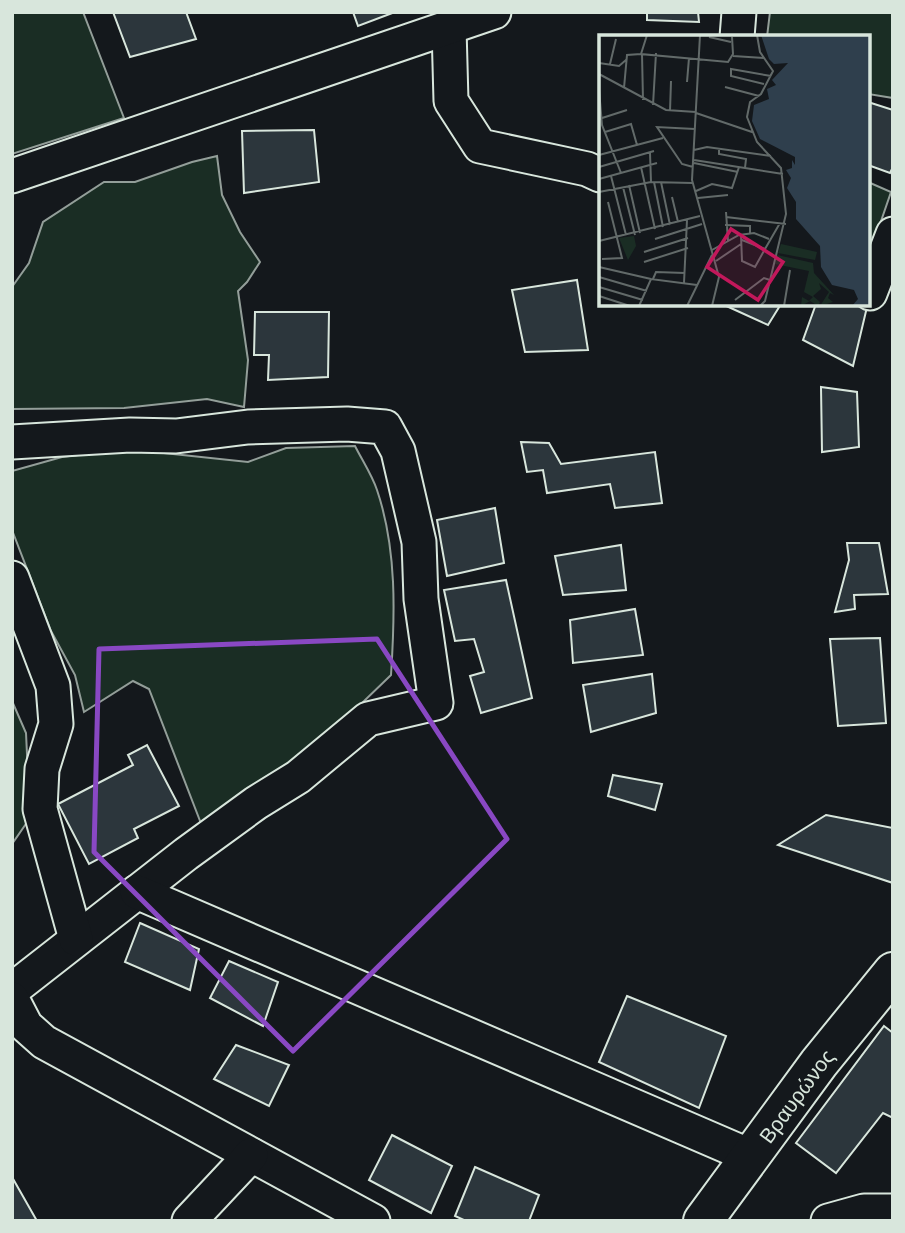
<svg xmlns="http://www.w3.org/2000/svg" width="905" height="1233" font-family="Barlow,sans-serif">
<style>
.green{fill:#1a2d24;stroke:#939e99;stroke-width:2}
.building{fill:#2c363c;stroke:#d8e6dc;stroke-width:2}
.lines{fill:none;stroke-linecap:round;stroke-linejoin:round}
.street-casing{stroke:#d8e6dc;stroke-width:37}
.secondary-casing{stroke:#d8e6dc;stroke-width:42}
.street{stroke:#14181c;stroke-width:33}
.secondary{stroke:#14181c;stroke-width:38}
.marked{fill:none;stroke:#8948c3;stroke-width:5;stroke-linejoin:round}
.labels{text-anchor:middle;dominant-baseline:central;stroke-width:5;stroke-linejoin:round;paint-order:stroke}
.street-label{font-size:21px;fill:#d8e6dc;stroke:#14181c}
.inset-road{fill:none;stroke:#626a69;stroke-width:2}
.view{fill:#c2185b;fill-opacity:0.15;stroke:#c2185b;stroke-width:3.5}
.inset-edge{fill:none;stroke:#d8e6dc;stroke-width:3.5}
</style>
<rect width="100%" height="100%" fill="#14181c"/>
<g class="green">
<path d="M12 12H83L124 118 12 154Z"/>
<path d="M770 12H893V98L868 94V37H767Z"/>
<path d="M217 156 222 195 240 232 260 262 247 282 238 291 248 360 244 407 207 399 124 408 12 409V287L29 263 43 222 104 182H135L192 162Z"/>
<path d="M868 182 891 192 868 259Z"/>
<path d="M355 446C362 460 372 475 377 490 397 549 395 614 391 675L330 734 202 826 149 689 133 681 84 712 75 675 51 631 12 530V471L62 457 126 449 248 462 286 448Z"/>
<path d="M12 701 26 733 30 818 12 844Z"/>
</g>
<g class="building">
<path d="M113 12H186L196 39 130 57Z"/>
<path d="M353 12H395L358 26Z"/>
<path d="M647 12H698L699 22 647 20Z"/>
<path d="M868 102 893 110V167L890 173 868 165Z"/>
<path d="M314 130 319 182 244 193 242 131Z"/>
<path d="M577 280 588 350 525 352 512 290Z"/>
<path d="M722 304H781L768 325Z"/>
<path d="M816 304H862L867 307 853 366 803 340Z"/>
<path d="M255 312H329L328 377 268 380 269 355H254Z"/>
<path d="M821 387 857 392 859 447 822 452Z"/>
<path d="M521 442 549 443 561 464 655 452 662 503 615 508 610 484 547 493 543 470 527 472Z"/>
<path d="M495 508 504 563 447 576 437 520Z"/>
<path d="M847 543H879L888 594 854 595 855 609 835 612 849 560Z"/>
<path d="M621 545 626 590 563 595 555 556Z"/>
<path d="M506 580 532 698 481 713 470 676 484 672 474 639 455 641 444 590Z"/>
<path d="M635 609 643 655 573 663 570 620Z"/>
<path d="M880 638 886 723 838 726 830 639Z"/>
<path d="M652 674 656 713 591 732 583 685Z"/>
<path d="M147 745 179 806 134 829 138 838 89 864 58 804 133 765 128 755Z"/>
<path d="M613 775 662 784 655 810 608 796Z"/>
<path d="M826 815 893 828V883L778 845Z"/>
<path d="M140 923 199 949 190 990 125 962Z"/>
<path d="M229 961 278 982 263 1026 210 998Z"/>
<path d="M627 996 726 1036 699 1108 599 1062Z"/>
<path d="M884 1026 893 1033V1118L883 1113 836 1173 796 1143Z"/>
<path d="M236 1045 289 1065 269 1106 214 1079Z"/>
<path d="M392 1135 452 1166 431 1213 369 1180Z"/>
<path d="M475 1167 539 1195 529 1221H466L455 1216Z"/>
<path d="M12 1177 37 1221H12Z"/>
</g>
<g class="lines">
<defs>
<g id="street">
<path d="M449 28 451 101 480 146 587 169 600 175"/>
<path d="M737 37 739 12"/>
<path d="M12 176 494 12"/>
<path d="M870 293 893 234"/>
<path d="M12 442 130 435 176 436 248 427 347 424 385 427 398 451 419 542 421 599 436 703 368 719 298 777 256 803 186 854 12 990"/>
<path d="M12 578 53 686 56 724 42 769 40 809 76 939"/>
<path d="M137 892 750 1156"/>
<path d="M12 999 26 1026 44 1042 373 1221"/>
<path d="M189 1221 251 1155"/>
<path d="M828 1221 864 1211H893"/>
</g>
<g id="secondary">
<path id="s1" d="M703 1221 819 1063 893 972"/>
</g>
</defs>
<use href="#street" class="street-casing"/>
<use href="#secondary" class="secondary-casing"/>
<use href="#street" class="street"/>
<use href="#secondary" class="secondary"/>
</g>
<path class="marked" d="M377 639 507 839 293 1051 94 852 99 649Z"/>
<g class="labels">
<g class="street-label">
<text stroke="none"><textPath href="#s1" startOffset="156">Βραυρώνος</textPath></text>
</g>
</g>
<g transform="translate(599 35)">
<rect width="271" height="271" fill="#14181c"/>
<path d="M35 201 37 211 29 225 20 203ZM182 209 218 217 216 225 179 218ZM178 220 214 228 215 238 235 260 231 258 229 263 234 267 221 271 230 257 220 248 222 254 214 261 221 267 219 271 211 266 202 271 203 262 210 266 214 262 205 257 210 236 176 229Z" fill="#1a2d24"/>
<path d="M162 0H271V271H253L259 264 255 255 233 250 222 232 221 211 197 184V167L188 153 192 143 187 135 193 133V125L196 130V122L161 104 153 86 155 70 170 64 168 54 177 50 173 45 189 28 175 29 170 24Z" fill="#2f3f4d"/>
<path class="inset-road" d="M48 0 42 19 129 27 134 19 133 2M101 0 93 145 120 242 113 271M158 0 161 17 174 36 162 59 151 67 148 82 158 107 182 133 187 179 166 266 161 271M110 2 132 7M43 19 44 65M134 21 165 23M0 28 20 31 27 25M11 29 17 4M0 39 67 75 97 77M88 47 90 23M165 49 132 41V34L172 41M126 52 160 61M25 53 28 20 42 19M0 54 3 90 22 138M54 70 57 18M71 76 72 46M97 78 153 97M0 84 28 75M6 97 32 89 38 110M120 114V119L147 124 146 133M95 115 108 112 172 121M51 118 52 147M0 120 64 103M95 125 184 139M95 128 139 137M0 132 55 116M42 132 56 194M94 132 83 129 58 92 96 94M12 141 27 200M0 144 58 128M55 147 64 192M62 147 71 190M30 150 41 198M24 152 36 200M97 156 113 149 133 153 140 132M0 157 52 147 93 148M73 162 79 187M99 163 129 160M127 177 129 206M127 182 187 189M126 190 151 191V198M142 200 143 226 156 232 166 214 143 205M56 204 103 189M0 206 101 181M166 214 181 188M113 215 140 200 155 198 170 204M45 217 89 203M3 224 23 223 9 167M117 226 142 209M45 227 89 213M0 232 52 244M0 242 48 256M54 244 57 237 86 238M85 248 88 185M0 252 44 265M0 261 31 271M136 265 165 243 171 245M40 271 52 244 98 250M88 271 113 220M185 271 191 235"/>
<path class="view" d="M132 194 184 227 159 265 108 232Z"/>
<rect width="271" height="271" class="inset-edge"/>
</g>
<rect width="905" height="1233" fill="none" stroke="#d8e6dc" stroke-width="28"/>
</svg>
